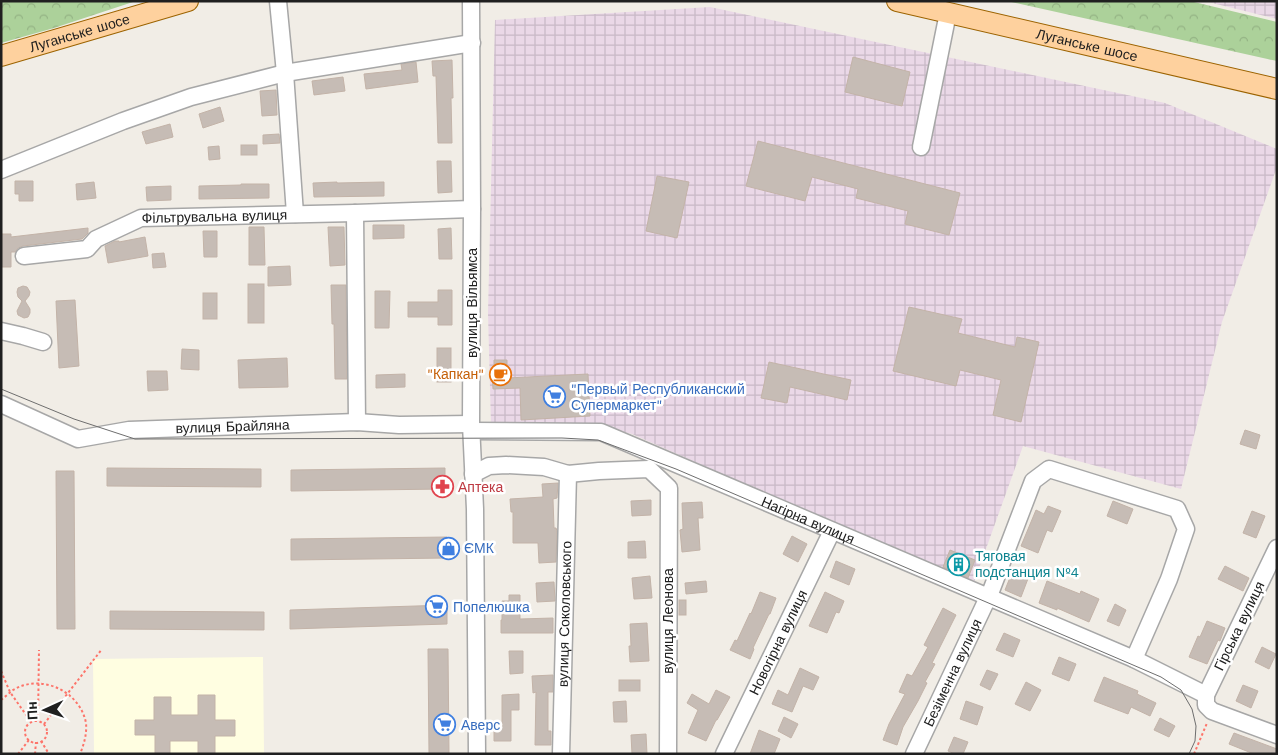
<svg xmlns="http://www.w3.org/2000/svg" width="1278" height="755" font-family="'Work Sans',sans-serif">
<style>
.industrial{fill:url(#industrial-grid)}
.education{fill:#fffee1}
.forest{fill:url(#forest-crowns)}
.building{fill:#c6bcb5;stroke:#c3b3a8}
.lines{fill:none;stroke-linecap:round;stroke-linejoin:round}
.minor-casing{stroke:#a7a7a7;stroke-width:19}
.major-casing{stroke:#9c6300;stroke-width:22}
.path{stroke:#fd746a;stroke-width:2;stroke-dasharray:2.5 2.5;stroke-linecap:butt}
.minor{stroke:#fff;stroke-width:16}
.major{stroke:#fed19e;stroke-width:20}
.tram{stroke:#6e6e6e;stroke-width:1}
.labels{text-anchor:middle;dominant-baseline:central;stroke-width:5;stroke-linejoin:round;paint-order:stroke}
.street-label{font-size:14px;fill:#202020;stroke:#fff}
.food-label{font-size:14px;fill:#c56008;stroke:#fff;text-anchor:end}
.shop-label{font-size:14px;fill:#366cbe;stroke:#fff;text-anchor:start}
.health-label{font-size:14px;fill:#be3a42;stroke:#fff;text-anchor:start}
.culture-label{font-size:14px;fill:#0d838f;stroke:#fff;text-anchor:start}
</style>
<defs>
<pattern id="industrial-grid" width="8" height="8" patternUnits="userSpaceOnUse" patternTransform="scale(1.25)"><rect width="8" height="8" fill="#ead8e7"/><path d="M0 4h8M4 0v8" fill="none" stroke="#c8b9c6"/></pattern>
<pattern id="forest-crowns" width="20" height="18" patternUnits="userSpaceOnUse" patternTransform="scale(1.25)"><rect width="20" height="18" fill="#acd19a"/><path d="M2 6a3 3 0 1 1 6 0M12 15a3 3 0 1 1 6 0" fill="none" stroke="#94b384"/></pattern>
</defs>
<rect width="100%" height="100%" fill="#f1ede6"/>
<g class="industrial">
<path d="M1204 1H1277V19Z"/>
<path d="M710 7 1165 103 1277 149V167L1222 322 1181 489 1023 446 973 585 632 434 597 425H491L488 313 495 20Z"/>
</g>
<path class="education" d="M263 657 264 754H94L93 659Z"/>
<g class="forest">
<path d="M1 1H136L54 28 1 43Z"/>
<path d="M1007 1H1190L1277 22V61Z"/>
</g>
<g class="building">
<path d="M853 57 910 72 902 106 845 92Z"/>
<path d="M452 60 453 98H451L452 143H438L436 76H433L432 61Z"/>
<path d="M416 62 418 82 366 89 364 74 402 70 401 64Z"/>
<path d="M343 77 345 91 314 95 312 81Z"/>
<path d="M276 90 277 115 262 116 260 91Z"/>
<path d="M220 107 224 121 203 128 199 114Z"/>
<path d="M170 124 173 137 146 144 142 132Z"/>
<path d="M279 134 280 143 263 144V135Z"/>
<path d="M758 141 960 193 949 235 905 224 908 211 856 198 858 189 812 177 805 201 746 186Z"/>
<rect x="241" y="145" width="16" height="10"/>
<path d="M219 146 220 159 209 160 208 147Z"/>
<path d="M437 161H451L452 192 438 193Z"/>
<path d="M657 176 689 182 677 238 646 231Z"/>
<path d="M15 181H33V201H19V194H15Z"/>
<path d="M94 182 96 198 77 200 76 184Z"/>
<path d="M337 182V183L384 182V196L314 197 313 183Z"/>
<path d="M241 184H269V198L199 199V186L241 185Z"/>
<path d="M171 186V200L147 201 146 187Z"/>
<path d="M373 225H404V238L373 239Z"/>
<path d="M249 227H264L265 265H249Z"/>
<path d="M328 227H344L345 265 330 266Z"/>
<path d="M88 228V233L82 239 23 246 18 248 15 252H11V267H1V234H11V237Z"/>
<path d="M451 228 452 259H439L438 229Z"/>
<path d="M203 231H217V257H204Z"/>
<path d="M145 237 148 256 108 263 105 246 115 241H119V242Z"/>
<path d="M164 253 166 267 153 268 152 254Z"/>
<path d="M290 266 291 285 268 286V267Z"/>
<rect x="248" y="284" width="16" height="39"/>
<path d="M331 285H346L347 379H335L334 324H332Z"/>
<path d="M23 286 27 287 30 292 29 296 25 301 30 309V313L28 317 24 318 18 315 17 311 22 301 18 297 17 292 18 288Z"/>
<path d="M438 290H452V325H438V317H408V302H438Z"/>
<path d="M375 291H390L389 328H375Z"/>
<rect x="203" y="293" width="14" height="26"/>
<path d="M75 300 79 366 59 368 56 301Z"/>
<path d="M909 307 962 319 958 333 1015 347 1017 337 1039 342 1021 422 993 415 1001 380 960 370 956 386 893 371Z"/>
<rect x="437" y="348" width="14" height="34"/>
<path d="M182 349 199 350V370L181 369Z"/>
<path d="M287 358 288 387 239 388 238 360Z"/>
<path d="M494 360H507V378L588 374 590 416 521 420 520 388 493 389 492 374H494Z"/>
<path d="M769 362 851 380 847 400 790 387 787 403 761 398Z"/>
<path d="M147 371H167L168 390 148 391Z"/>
<path d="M405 374V387L376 388V375Z"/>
<path d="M1245 430 1260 435 1256 449 1240 444Z"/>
<path d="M107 468 261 469V487L107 486Z"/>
<path d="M445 468V489L291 491V470Z"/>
<path d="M56 471H74L75 629H57Z"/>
<path d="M558 483 557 498 553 499 554 528H556L557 531 556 562 539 563 538 543H513V512H511L510 499 543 497 542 484Z"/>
<path d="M651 500V515L632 516 631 501Z"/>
<path d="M1113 501 1133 509 1127 524 1107 516Z"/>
<path d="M702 502 703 518H698L700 550 682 552 680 530 683 529 682 503Z"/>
<path d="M1048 506 1061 511 1052 532 1047 530 1038 553 1021 546 1036 510 1044 514Z"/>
<path d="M1252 511 1265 516 1256 538 1243 533Z"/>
<path d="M792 536 807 544 798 562 783 554Z"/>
<path d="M447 537 448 558 291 560V539Z"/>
<path d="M645 541 646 558H628V542Z"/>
<path d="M950 550 975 560 968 578 943 567Z"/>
<path d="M836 561 855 569 849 585 830 577Z"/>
<path d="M1225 566 1249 578 1243 591 1218 579Z"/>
<path d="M1013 570 1029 576 1021 597 1005 590Z"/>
<path d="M650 576 652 598 634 599 632 578Z"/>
<path d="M706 581 707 592 686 594 685 583Z"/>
<path d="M1047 581 1080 594 1081 591 1099 599 1089 622 1057 608V610L1039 603Z"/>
<path d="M554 582 555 601 537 602 536 583Z"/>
<path d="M760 592 776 598 770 614H769L753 648 754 649 750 659 730 650 735 640 737 641 750 613 751 614Z"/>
<path d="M825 592 844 601 839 613 836 612 827 633 809 626Z"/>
<path d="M509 595H520V619L553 618V633H501V620H502V601H509Z"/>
<rect x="679" y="600" width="7" height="15"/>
<path d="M1115 604 1126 610 1119 626 1107 621Z"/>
<path d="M447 605V624L290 629V610Z"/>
<path d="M943 608 956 615 932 663 935 664 925 682 927 683 918 701 903 727 897 745 883 740 889 724 905 694 899 692 907 674 912 676 928 647 924 645Z"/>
<path d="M110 611 264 612V630L110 629Z"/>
<path d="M1207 621 1225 628 1220 641 1218 640 1207 664 1189 657 1198 636 1200 637Z"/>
<path d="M647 623 649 661 630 662 629 646H631L630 624Z"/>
<path d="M1004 633 1020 640 1013 657 996 650Z"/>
<path d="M1262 647 1276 654 1269 669 1255 662Z"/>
<path d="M428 649H448L449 754H429Z"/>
<path d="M509 651H523V673L510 674Z"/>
<path d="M1059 657 1076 664 1069 681 1052 674Z"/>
<path d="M800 668 819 677 813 690 803 686 792 712 772 704 778 690 788 695Z"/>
<path d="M987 670 998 674 990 690 980 685Z"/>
<path d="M553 675V692H548V731H551V745H535L536 692 533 693 532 676Z"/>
<path d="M1104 677 1138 691 1137 694 1156 703 1150 716 1131 707 1128 714 1094 701Z"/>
<rect x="619" y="680" width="21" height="11"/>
<path d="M1026 682 1041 690 1030 711 1015 704Z"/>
<path d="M1243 685 1258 691 1251 708 1236 701Z"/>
<path d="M716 690 730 697 717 720H716L706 741 688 733 698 710 687 703 692 694 709 704Z"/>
<path d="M519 694V710H511V741H494V726H502V695Z"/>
<path d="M198 695H215V720H235V736H215V754H198V741H170V754H155V735H135V720H154V697H171V715H198Z"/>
<path d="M626 701 627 722H614L613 702Z"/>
<path d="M966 701 983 707 977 725 960 719Z"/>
<path d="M784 717 798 724 791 738 778 731Z"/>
<path d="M1160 718 1175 726 1169 737 1154 730Z"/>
<path d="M759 730 780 739 774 754H750Z"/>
<path d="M1234 733 1277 749V754H1254L1229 744Z"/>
<path d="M646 734 647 754H632L631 735Z"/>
<path d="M954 737 968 742 963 754H955L948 751Z"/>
</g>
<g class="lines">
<defs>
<g id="minor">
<path d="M278 1 285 73 295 214"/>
<path d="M471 1 472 209 471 424 475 509 477 754"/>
<path d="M921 147 948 13"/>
<path d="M1 170 123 121 191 97 285 73 472 43"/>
<path d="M355 213 357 422"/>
<path id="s1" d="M24 256 87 249 96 239 141 218 355 213 472 209"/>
<path d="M1 331 23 336 43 342"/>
<path id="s2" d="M1 404 78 439 129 430 357 422 399 425 471 424"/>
<path id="s3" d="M472 431 601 432 1134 659 1206 695"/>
<path d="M473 474 489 466 506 465 544 467 568 474 599 471 649 469 669 488 668 754"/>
<path d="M1277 548 1206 695V705L1212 711 1277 735"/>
<path id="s4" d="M561 754 568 474"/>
<path id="s5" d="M724 754 832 531"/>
<path id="s6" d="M914 754 991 591 1033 481 1049 469 1177 509 1186 529 1169 579 1134 659"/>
</g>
<g id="major">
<path id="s7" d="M897 1 1277 89"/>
<path id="s8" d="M1 56 188 1"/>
</g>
</defs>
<use href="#minor" class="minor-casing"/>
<use href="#major" class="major-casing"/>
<g class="path">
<path d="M1 671 10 692 31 722"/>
<path d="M1 700C5 697 9 693 13 690 41 673 80 691 86 723 87 734 84 744 80 754"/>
<path d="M38 721 39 650"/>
<circle cx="36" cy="732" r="11"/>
<path d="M44 724 102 649"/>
<path d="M41 741 49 754"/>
<path d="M18 754 29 740"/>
<path d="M35 754 36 742"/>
<path d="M1194 754 1207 723"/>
</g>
<use href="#minor" class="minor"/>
<use href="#major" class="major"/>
<path class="tram" d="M1 389 74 419 135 439 562 438 598 440 676 469 1161 677 1181 690 1192 709 1196 726 1195 741 1189 754"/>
</g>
<defs>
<symbol id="cafe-ring" viewBox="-11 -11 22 22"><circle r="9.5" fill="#fff" stroke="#e8710a" stroke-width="1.5"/><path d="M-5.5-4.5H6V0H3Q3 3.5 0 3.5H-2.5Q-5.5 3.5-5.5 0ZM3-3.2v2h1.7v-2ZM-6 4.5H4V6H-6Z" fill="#e8710a"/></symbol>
<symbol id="supermarket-ring" viewBox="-11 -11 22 22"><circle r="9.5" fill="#fff" stroke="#3f7fe0" stroke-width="1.5"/><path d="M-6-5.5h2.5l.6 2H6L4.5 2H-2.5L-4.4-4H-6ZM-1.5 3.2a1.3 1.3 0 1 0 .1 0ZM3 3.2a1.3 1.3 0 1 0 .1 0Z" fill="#3f7fe0"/></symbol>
<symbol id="pharmacy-ring" viewBox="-11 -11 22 22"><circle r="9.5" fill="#fff" stroke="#e0444e" stroke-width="1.5"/><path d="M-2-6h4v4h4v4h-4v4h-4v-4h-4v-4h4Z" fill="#e0444e"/></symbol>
<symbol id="shop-ring" viewBox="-11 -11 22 22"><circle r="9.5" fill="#fff" stroke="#3f7fe0" stroke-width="1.5"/><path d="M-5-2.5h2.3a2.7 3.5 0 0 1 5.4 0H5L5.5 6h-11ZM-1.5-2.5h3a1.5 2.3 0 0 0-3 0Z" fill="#3f7fe0"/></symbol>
<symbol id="building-ring" viewBox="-11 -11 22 22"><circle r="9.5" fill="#fff" stroke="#0f9aa8" stroke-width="1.5"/><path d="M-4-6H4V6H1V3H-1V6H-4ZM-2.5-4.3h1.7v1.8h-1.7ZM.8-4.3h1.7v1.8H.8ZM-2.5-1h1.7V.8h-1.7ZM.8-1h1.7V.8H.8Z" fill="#0f9aa8"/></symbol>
</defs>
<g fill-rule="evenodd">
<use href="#cafe-ring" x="488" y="362" width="25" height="25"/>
<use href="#supermarket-ring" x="542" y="384" width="25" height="25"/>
<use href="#pharmacy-ring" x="430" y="474" width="25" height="25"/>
<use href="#shop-ring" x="436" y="536" width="25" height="25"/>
<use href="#building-ring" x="946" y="552" width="25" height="25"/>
<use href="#supermarket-ring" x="424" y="594" width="25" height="25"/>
<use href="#supermarket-ring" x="432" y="712" width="25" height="25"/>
</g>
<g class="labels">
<g class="street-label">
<text stroke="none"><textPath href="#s8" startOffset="82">Луганське шосе</textPath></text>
<text stroke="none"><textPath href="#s7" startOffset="195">Луганське шосе</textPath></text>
<text stroke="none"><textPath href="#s1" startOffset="200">Фільтрувальна вулиця</textPath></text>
<text transform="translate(472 303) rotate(-90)">вулиця Вільямса</text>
<text stroke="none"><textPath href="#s2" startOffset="240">вулиця Брайляна</textPath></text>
<text stroke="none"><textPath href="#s3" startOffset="354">Нагірна вулиця</textPath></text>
<text stroke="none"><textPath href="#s4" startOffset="140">вулиця Соколовського</textPath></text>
<text transform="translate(668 621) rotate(-90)">вулиця Леонова</text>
<text transform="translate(1239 626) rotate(-64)">Гірська вулиця</text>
<text stroke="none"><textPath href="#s5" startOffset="124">Новогірна вулиця</textPath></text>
<text stroke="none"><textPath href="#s6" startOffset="90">Безіменна вулиця</textPath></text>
</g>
<g class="food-label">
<text x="484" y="374">"Капкан"</text>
</g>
<g class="shop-label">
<text x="571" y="389">"Первый Республиканский<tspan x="571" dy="16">Супермаркет"</tspan></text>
<text x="464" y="548">ЄМК</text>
<text x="453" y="607">Попелюшка</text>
<text x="461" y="725">Аверс</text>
</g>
<g class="health-label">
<text x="458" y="487">Аптека</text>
</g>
<g class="culture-label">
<text x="975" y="556">Тяговая<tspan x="975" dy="16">подстанция №4</tspan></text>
</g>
</g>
<rect width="1278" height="755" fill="none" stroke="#202020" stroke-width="5"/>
<g transform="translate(45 710) rotate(267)" stroke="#ffffff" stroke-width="4" paint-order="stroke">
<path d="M0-4L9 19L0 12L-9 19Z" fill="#202020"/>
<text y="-8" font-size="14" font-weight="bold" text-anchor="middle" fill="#202020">Пн</text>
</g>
</svg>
